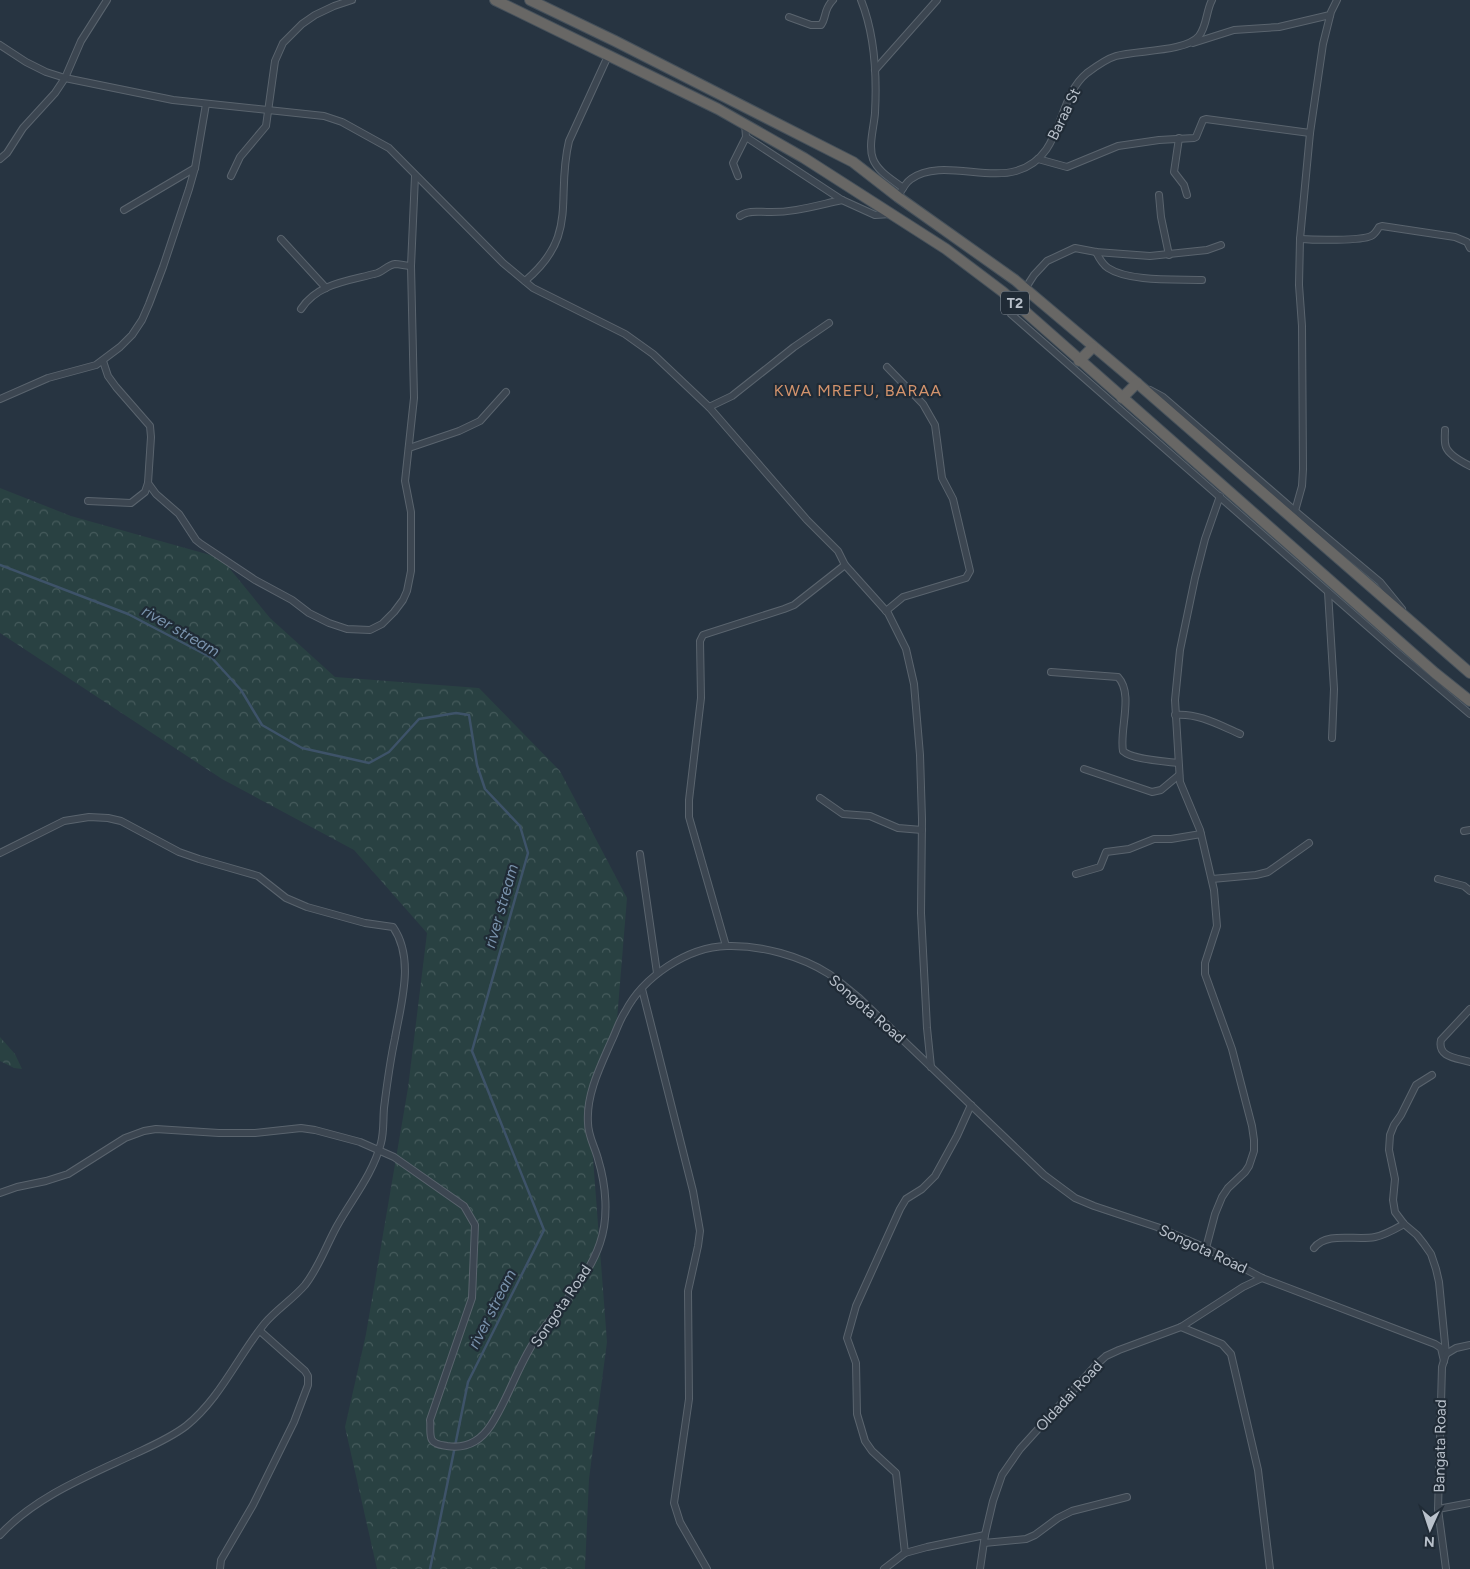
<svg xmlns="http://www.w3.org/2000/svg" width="1470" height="1569" font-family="Figtree,sans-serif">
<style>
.forest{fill:url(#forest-crowns)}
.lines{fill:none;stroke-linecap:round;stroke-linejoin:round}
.stream{stroke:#3e5369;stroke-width:2.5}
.minor-casing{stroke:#5a646e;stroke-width:8}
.trunk-casing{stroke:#46515b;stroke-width:12}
.minor{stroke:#3c4651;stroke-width:6}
.trunk{stroke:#686765;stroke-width:10}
.labels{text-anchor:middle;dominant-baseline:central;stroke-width:4.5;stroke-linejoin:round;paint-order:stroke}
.shield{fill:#202b36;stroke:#8b949e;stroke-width:1}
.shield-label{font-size:14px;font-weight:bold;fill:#b9c1cb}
.street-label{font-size:15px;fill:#b9c1cb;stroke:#202b36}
.neighbourhood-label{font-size:16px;letter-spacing:1px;fill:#d3936c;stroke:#202b36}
.water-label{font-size:16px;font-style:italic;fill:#7a93ad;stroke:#202b36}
</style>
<defs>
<pattern id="forest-crowns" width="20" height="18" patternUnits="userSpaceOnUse" patternTransform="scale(1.25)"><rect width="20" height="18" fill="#294142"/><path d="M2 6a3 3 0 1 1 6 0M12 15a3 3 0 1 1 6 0" fill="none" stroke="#465b5c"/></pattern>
</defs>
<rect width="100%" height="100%" fill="#273441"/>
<g class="forest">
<path d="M0 488 71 516 221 558 270 618 335 677 479 688 560 771 627 898 616 1032 589 1106 607 1342 589 1479 585 1569H377L345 1427 366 1334 408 1088 427 933 354 850 222 779 0 633Z"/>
<path d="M0 1037 15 1054 22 1069 14 1068 0 1061Z"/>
</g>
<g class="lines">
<path class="stream" d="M0 565 128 614 212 658 241 690 262 725 302 748 369 763 389 752 419 719 456 713 469 715 477 765 485 789 520 826 528 853 472 1051 544 1230 468 1382 430 1569"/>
<defs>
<g id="minor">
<path d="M861 0C875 35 877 76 875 113 874 127 868 146 873 159 878 172 893 180 903 188"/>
<path d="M789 17 811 25H821C827 17 823 10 833 0"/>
<path d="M1193 43 1234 30 1279 27 1330 15"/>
<path d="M0 45 26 62 46 72 65 78 173 100 324 116 342 122 389 148 503 263 533 288 625 334 653 354 709 407 807 520 838 551 845 565 888 613 906 649 914 684 920 755 922 819 921 913 927 1028 931 1067"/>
<path d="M875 70 937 0"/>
<path d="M745 124 746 137 842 200 875 215 891 214"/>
<path d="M1179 138 1174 172 1184 185 1187 195"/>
<path d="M0 159 7 153 23 128 55 93 65 78 81 41 107 0"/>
<path d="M1038 159 1067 167 1118 146 1159 140 1194 138 1196 137 1203 120 1206 119 1310 133"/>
<path d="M231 176 240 157 266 126 275 61 283 43 302 24 315 15 334 6 352 0"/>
<path d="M738 176 733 163 746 137"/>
<path d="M1159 195 1161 217 1169 255"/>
<path d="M898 197C901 191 905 183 911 179 938 159 985 180 1016 171 1065 157 1055 99 1087 73 1095 67 1106 59 1116 56 1137 50 1186 52 1199 36 1207 26 1206 11 1212 0"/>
<path d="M124 210 195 168"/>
<path d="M740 216C748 210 759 212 767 212 793 213 818 205 842 200"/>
<path d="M281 239 326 288"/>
<path d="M1300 239C1314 240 1361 241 1371 236 1375 234 1377 230 1379 227L1382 226 1455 237 1467 242 1470 248"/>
<path d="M1096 252C1099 258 1102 264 1108 268 1129 282 1177 279 1202 280"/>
<path d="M525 281C580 235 555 199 569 141L608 56"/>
<path d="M1025 289 1034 275 1047 261 1075 248 1096 252 1150 256 1207 250 1221 245"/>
<path d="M1004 295 1011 314 1398 653 1470 714"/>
<path d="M301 309C317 284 347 281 374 274 382 273 387 265 395 264 400 264 406 266 411 266"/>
<path d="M103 361 108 376 116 387 150 426 151 437 148 483 156 494 179 514 196 540 201 544 255 580 292 600 309 613 329 623 347 629 370 630 382 624 394 612 403 600 407 591 411 571V512L405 481 414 398 411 266 415 176"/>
<path d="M1150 390 1163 397 1295 511 1380 582 1402 609"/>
<path d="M0 399 48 378 96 365 120 347 132 335 142 320 149 304 163 267 189 189 195 168 206 104"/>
<path d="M709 407 732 396 794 347 829 323"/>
<path d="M1445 430C1445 435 1444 442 1446 447 1449 455 1462 462 1470 466"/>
<path d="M409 448 459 431 480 421 506 392"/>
<path d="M88 501 131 503 145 492 148 483"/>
<path d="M1295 511 1302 486 1303 469 1302 326 1299 285 1300 239 1310 133 1323 44 1331 12 1337 0"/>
<path d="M1328 592 1334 689 1332 738"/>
<path d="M886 611 903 597 966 578 970 571 953 499 942 478 935 425 923 404 887 367"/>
<path d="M1051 672 1118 677C1134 694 1119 730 1123 751 1133 760 1165 761 1178 763"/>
<path d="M1175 715C1199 713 1219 725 1240 734"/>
<path d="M1084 769 1152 792 1161 790 1179 775"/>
<path d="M820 798 843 814 870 816 898 828 922 830"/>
<path d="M1464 831 1470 830"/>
<path d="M0 853 64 821 89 817 108 818 121 821 179 852 199 859 258 876 286 898 307 907 365 923 393 927C415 959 401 1003 395 1038 390 1061 387 1084 384 1108 383 1120 384 1132 381 1143 373 1174 352 1199 337 1226 326 1246 319 1267 305 1285 293 1299 277 1309 265 1323 238 1356 220 1399 186 1426 169 1439 149 1447 130 1456 85 1477 34 1498 0 1535"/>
<path d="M640 854 657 973"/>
<path d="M1076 874 1100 867 1106 852 1129 849 1154 839H1171L1201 834"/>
<path d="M1212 879 1256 875 1268 872 1309 843"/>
<path d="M1438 879 1464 886 1470 891"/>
<path d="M726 946 689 817V800L701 698 700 641 703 635 709 633 784 609 794 605 845 565"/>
<path d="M642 989 693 1191 700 1231 698 1246 688 1291 689 1399 674 1503 680 1522 707 1569"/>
<path d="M1470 1009 1441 1040C1437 1058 1458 1058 1470 1062"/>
<path d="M1432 1075 1416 1085 1401 1115 1394 1125 1390 1135 1389 1150 1395 1179 1393 1200 1395 1212 1404 1224 1417 1235 1424 1244 1431 1254 1436 1269 1439 1282 1446 1354 1442 1367 1438 1509 1446 1569"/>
<path d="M0 1193 17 1187 46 1181 68 1174 125 1138 144 1131 156 1129 219 1133H255L301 1128 315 1130 360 1142 394 1157 464 1206 475 1225 472 1298 430 1420C431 1426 429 1435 432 1440 435 1445 442 1445 447 1446 466 1449 480 1442 491 1425 508 1399 517 1368 534 1342 556 1309 587 1282 600 1243 609 1217 606 1185 598 1159 595 1147 588 1136 588 1123 586 1095 600 1067 611 1042 616 1032 619 1021 625 1012 643 977 687 947 727 946 761 945 801 956 829 974 839 981 848 989 858 997L1044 1175 1075 1198 1094 1206 1157 1227 1206 1248 1262 1278 1435 1344 1441 1348 1444 1361"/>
<path d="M1206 1248 1215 1214 1222 1197 1228 1188 1245 1172 1249 1166 1254 1151V1140L1252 1126 1232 1049 1205 974V963L1217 926 1214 890 1200 830 1180 782 1175 700 1180 650 1195 578 1205 539 1220 496"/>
<path d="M1314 1248C1327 1231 1356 1241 1375 1237 1385 1235 1395 1229 1404 1224"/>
<path d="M1181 1327 1222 1344 1231 1354 1258 1470 1270 1569"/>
<path d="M1446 1354 1456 1348 1470 1345"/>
<path d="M1438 1509 1470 1503"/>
<path d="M984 1543 1026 1539 1035 1535 1058 1518 1072 1511 1127 1497"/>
<path d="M905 1553 896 1473 872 1451 865 1441 857 1414 856 1363 847 1338 856 1306 900 1209 906 1199 922 1189 935 1176 957 1136 971 1105"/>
<path d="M220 1569 221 1560 253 1505 294 1422 308 1385V1376L305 1371 260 1331"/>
<path d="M884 1569 905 1553 927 1547 985 1535"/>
<path d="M980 1569 985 1535 993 1501 1002 1475 1020 1449 1096 1365 1106 1356 1119 1350 1181 1327 1243 1287 1262 1278"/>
</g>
<g id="trunk">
<path d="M495 0 718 109 804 158 946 249 1003 292 1435 673 1470 701"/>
<path d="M530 0 615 41 853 162 898 197 1015 280 1137 383 1470 673"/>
<path d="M1079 361 1093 347"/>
<path d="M1122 398 1137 383"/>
</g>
</defs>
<use href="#minor" class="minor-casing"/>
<use href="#trunk" class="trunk-casing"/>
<use href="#minor" class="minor"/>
<use href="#trunk" class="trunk"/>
</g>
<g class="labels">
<rect class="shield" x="1001" y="291.5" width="28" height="23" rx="4"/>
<g class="shield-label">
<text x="1015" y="303">T2</text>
</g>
<g class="street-label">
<text transform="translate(1064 114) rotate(-64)">Baraa St</text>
<text transform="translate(867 1009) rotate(41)">Songota Road</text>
<text transform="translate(1203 1249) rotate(25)">Songota Road</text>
<text transform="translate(561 1306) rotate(-56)">Songota Road</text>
<text transform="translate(1069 1396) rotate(-47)">Oldadai Road</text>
<text transform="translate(1440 1446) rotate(-89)">Bangata Road</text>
</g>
<g class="neighbourhood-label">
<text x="858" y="390">KWA MREFU, BARAA</text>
</g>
<g class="water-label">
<text transform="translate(181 631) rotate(30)">river stream</text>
<text transform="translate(501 906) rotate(-74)">river stream</text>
<text transform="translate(492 1309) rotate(-63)">river stream</text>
</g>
</g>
<g transform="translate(1430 1529) rotate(183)" stroke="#202b36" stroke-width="4" paint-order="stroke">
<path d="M0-4L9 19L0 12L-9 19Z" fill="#b9c1cb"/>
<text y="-8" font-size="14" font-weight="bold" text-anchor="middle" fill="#b9c1cb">N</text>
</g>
</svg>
